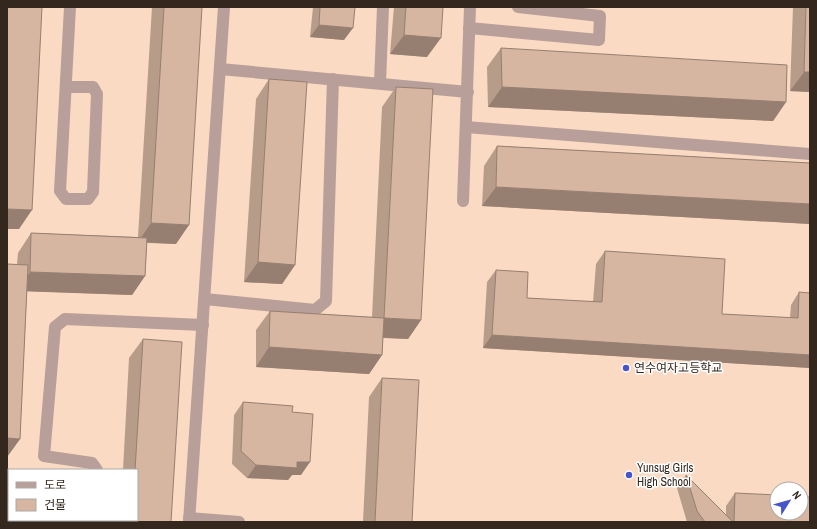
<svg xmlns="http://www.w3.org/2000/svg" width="817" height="529" font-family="'Archivo Narrow','Noto Sans KR',sans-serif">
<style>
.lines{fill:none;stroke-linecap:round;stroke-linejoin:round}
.minor{stroke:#b89f99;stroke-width:12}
.wall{fill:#b89c8a}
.shaded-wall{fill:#967f71}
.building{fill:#d6b5a1;stroke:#967f71}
.poi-dot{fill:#4855ca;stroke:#fff;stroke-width:1.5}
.labels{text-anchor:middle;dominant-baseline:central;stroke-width:3;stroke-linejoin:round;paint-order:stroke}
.poi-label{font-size:12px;fill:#33271e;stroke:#fff;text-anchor:start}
</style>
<rect width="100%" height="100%" fill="#fadac2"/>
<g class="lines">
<g class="minor">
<path d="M469 28 599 40 600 16 518 7"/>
<path d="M220 69 468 92"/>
<path d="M380 83 383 7"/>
<path d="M66 87H93L97 94 93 192 88 199H66L60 191 70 7"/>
<path d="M466 127 810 154"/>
<path d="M463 201 470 7"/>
<path d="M205 299 315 310 326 301 333 79"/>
<path d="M97 470 92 463 44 456 55 327 65 319 203 325"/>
<path d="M189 518 239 522"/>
<path d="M95 522V520"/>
<path d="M189 522 224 7"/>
</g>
</g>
<g class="wall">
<path d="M152 7H202L176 244 147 243 145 276 132 295 27 291 20 439 7 457V264H17L18 253 31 233 138 237Z"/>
<path d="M313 7H355L344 40 310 37Z"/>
<path d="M394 7H443L427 57 390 54Z"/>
<path d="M793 7H810V92L790 91Z"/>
<path d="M501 48 786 102 773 121 488 107 487 67Z"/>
<path d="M269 79 295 265 282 284 244 282 256 99Z"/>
<path d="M396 87 421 320 408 339 383 338 382 355 369 374 256 367V330L270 311 372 317 382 107Z"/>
<path d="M497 146 810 163V224L482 206 484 166Z"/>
<path d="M605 251 722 314 790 318 791 305 799 292 810 368 483 348 487 282 496 270 527 298 593 302 596 264Z"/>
<path d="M143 339 171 522H119L120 520H137V470H123L129 358Z"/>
<path d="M382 378 412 522H363L369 397Z"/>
<path d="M243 402 292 412 301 475H292L288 480 247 478 232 464 234 415Z"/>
<path d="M686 475 726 515V506L735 493 810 522H687L677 488Z"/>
</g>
<g class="shaded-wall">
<path d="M319 25 353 28 344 40 310 37Z"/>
<path d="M404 35 441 38 427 57 390 54Z"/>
<path d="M804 72H810V92L790 91Z"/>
<path d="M502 87 786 102 773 121 488 107Z"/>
<path d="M496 187 810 204V224L482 206Z"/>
<path d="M7 209 32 210 19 229H7Z"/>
<path d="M151 223 189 225 176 244 138 242Z"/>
<path d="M258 262 295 265 282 284 244 282Z"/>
<path d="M30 272 145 276 132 295 17 291Z"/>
<path d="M384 318 421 320 408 339 371 337Z"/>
<path d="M492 335 810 355V368L483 348Z"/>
<path d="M269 347 382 355 369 374 256 367Z"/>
<path d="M7 438 20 439 7 457Z"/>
<path d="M297 462H310L301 475H292L288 480 247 478 256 465Z"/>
</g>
<g class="building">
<path d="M7 7H42L32 210 7 209Z"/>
<path d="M164 7H202L189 225 151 223Z"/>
<path d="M320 7H355L353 28 319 25Z"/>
<path d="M406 7H443L441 38 404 35Z"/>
<path d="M806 7H810V72H804Z"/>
<path d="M501 48 787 65 786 102 502 87Z"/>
<path d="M269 79 307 82 295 265 258 262Z"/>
<path d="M396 87 433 89 421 320 384 318Z"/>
<path d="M497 146 810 163V204L496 187Z"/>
<path d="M31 233 147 238 145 276 30 272Z"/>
<path d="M605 251 725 259 722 314 798 318 799 292 810 293V355L492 335 496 270 528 272 527 298 602 302Z"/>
<path d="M7 264 28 265 20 439 7 438Z"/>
<path d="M270 311 384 318 382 355 269 347Z"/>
<path d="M143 339 182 342 171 522H132V520H137V470H135Z"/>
<path d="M382 378 419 380 412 522H375Z"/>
<path d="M243 402 293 406 292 412 313 414 310 462H297V468L256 465 241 451Z"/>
<path d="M686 475 733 522H705L697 511Z"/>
<path d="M7 483H9V520H54V522H7Z"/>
<path d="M735 493 777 495V513H801V497H810V522H734Z"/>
</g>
<g class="poi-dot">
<circle cx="626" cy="368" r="4"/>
<circle cx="629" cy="475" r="4"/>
</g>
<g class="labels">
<g class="poi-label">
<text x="634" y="368">연수여자고등학교</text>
<text x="637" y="468">Yunsug Girls<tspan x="637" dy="14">High School</tspan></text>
</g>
</g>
<rect width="817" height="529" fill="none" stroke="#33271e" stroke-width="16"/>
<rect x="8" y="469" width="130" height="52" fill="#ffffff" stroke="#ada9a5"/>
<rect x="16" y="482" width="20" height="6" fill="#b89f99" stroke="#ada9a5"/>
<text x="44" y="489" font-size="12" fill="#33271e">도로</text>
<rect x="16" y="499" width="20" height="12" fill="#d6b5a1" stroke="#ada9a5"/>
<text x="44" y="509" font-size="12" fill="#33271e">건물</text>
<g transform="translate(789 501) rotate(53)"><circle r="19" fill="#ffffff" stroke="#ada9a5"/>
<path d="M0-3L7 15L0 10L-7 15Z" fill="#4855ca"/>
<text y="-6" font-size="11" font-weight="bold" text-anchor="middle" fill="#33271e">N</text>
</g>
</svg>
